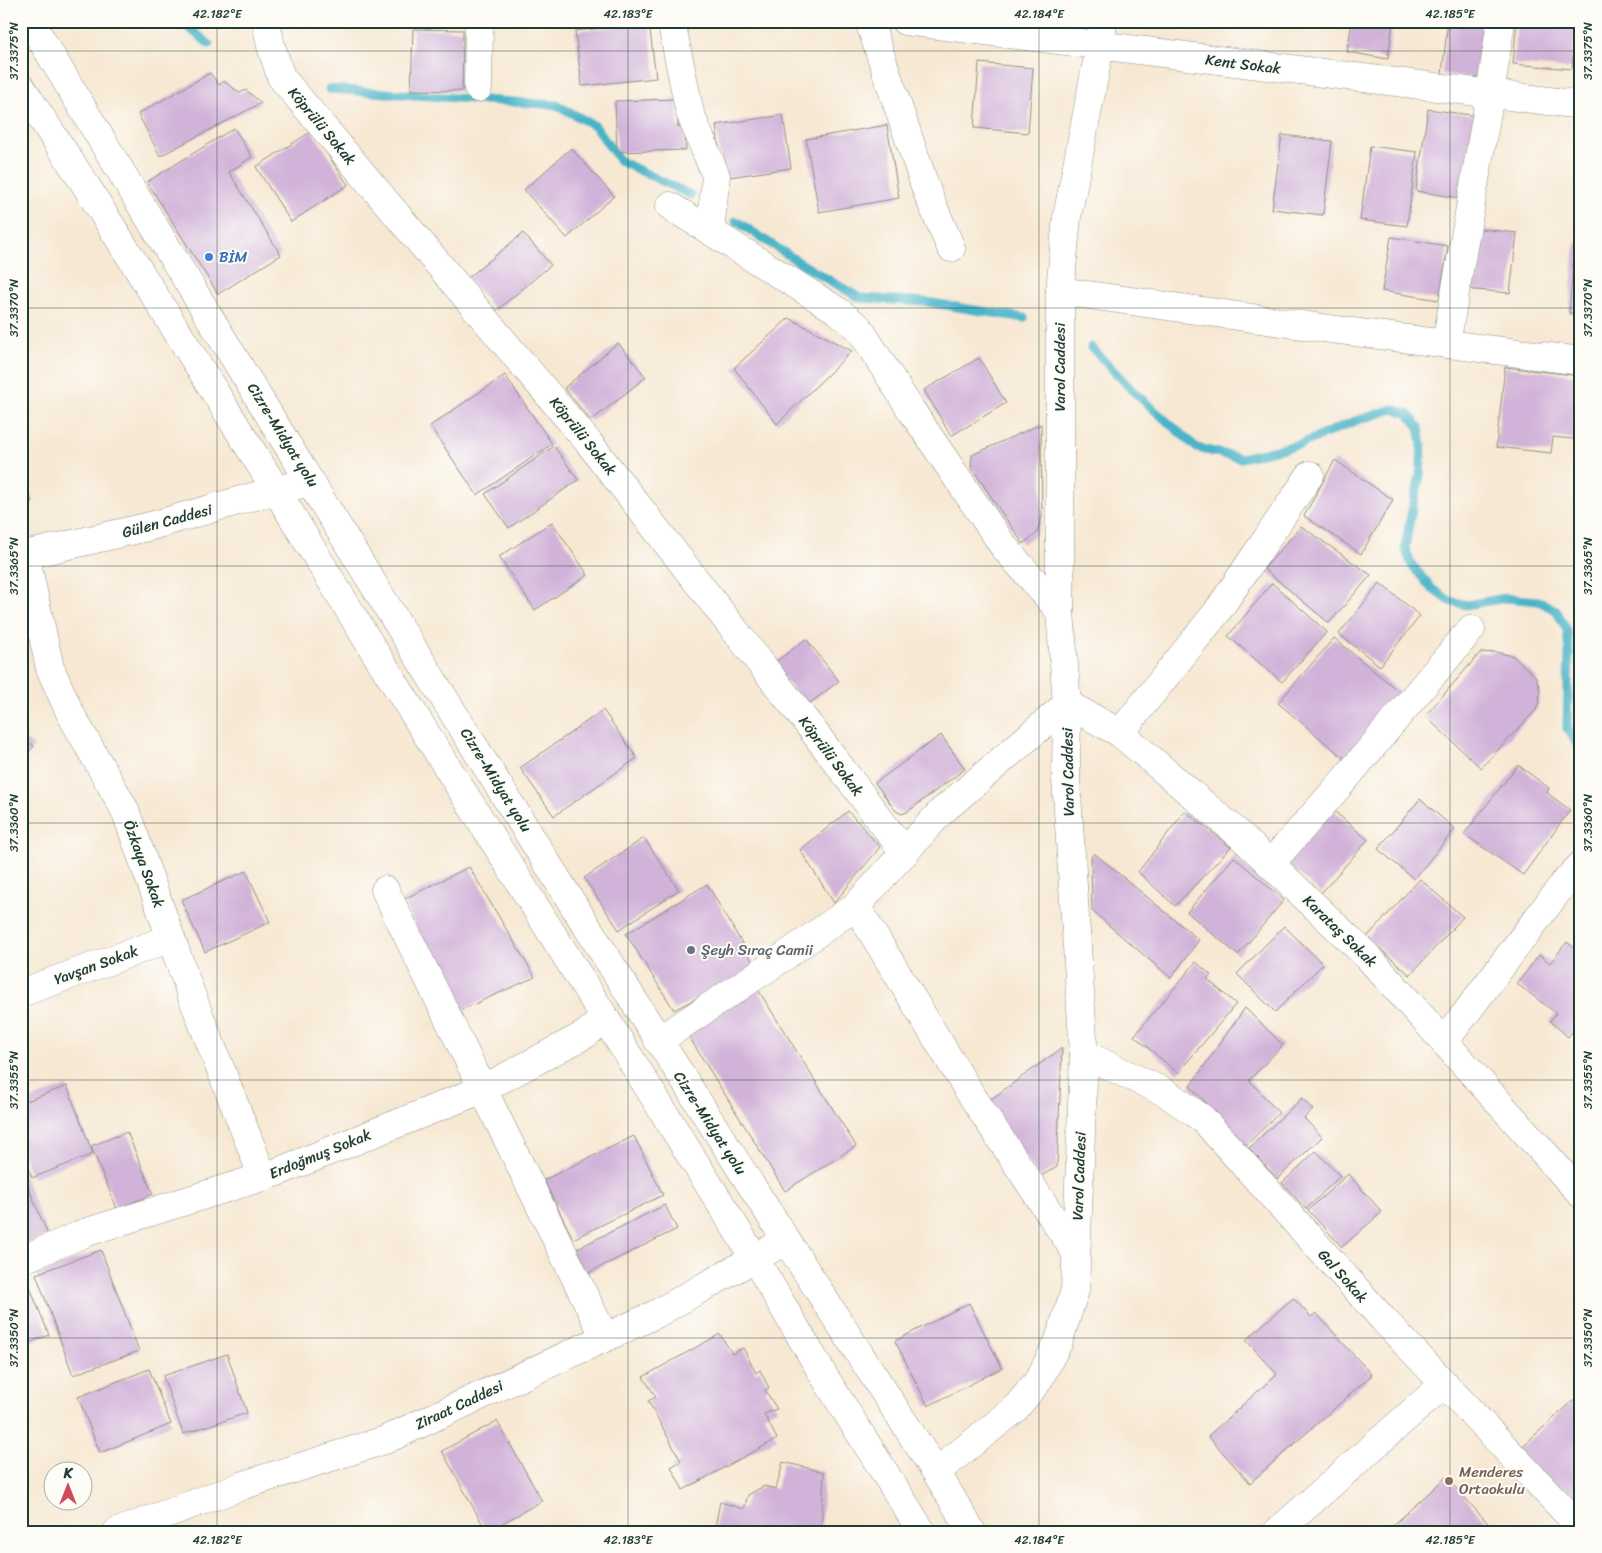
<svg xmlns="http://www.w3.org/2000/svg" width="1602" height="1553" font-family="Sriracha,sans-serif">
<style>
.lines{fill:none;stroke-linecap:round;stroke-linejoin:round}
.stream{stroke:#4ab4c8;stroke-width:9}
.building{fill:#d1b3d9}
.street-casing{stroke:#8b9284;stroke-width:29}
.secondary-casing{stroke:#8b9284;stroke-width:29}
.highway-casing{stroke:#8b9284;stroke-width:29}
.street{stroke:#fff;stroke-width:28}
.secondary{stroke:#fff;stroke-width:28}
.highway{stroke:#fff;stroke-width:28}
.ticks{fill:none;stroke:#1f3d34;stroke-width:1;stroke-opacity:0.45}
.shop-dot{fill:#3f7fe0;stroke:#fdfcf7;stroke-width:2}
.worship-dot{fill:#6b7280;stroke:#fdfcf7;stroke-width:2}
.education-dot{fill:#8d6e63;stroke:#fdfcf7;stroke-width:2}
.labels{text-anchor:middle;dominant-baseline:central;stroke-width:4;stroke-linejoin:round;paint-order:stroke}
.street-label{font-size:15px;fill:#1f3d34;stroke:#fdfcf7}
.shop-label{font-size:15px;fill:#366cbe;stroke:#fdfcf7;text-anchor:start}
.worship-label{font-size:15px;fill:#5b616d;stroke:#fdfcf7;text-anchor:start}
.education-label{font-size:15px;fill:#785e54;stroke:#fdfcf7;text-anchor:start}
.neatline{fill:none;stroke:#1f3d34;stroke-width:2}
.ticks-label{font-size:12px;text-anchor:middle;fill:#1f3d34}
</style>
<rect width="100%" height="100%" fill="#fdfcf7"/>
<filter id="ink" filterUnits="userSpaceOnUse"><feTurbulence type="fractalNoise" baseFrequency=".02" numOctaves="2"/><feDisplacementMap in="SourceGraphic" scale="10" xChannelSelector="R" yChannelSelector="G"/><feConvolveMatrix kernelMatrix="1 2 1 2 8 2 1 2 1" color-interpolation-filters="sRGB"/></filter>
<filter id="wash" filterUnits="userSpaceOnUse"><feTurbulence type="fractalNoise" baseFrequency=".0096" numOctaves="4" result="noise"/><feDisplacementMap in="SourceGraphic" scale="20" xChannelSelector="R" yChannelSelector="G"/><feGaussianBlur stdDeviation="1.12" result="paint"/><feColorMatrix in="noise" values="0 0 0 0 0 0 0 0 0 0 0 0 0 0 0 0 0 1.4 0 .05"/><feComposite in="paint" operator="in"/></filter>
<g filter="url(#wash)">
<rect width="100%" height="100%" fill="#f7e8d3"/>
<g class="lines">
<g class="stream">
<path d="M180 21 209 44"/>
<path d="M329 89 557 105 595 126 620 161 691 195"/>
<path d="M736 221 810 269 860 298 926 302 1024 318"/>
<path d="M1091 347 1134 392 1197 448 1241 458 1301 444 1355 421 1393 409 1408 414 1419 427 1422 444 1420 476 1411 514 1405 548 1411 564 1432 589 1450 601 1467 605 1505 598 1538 601 1556 610 1567 630 1569 652 1567 728 1581 751"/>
</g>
</g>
<g id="blocks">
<g class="building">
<path d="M1042 21H1085L1084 28Z"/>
<path d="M1352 21H1393L1388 59 1347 52Z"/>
<path d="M1448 21H1493L1486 79 1442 74Z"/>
<path d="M1517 21H1576L1572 69 1513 64Z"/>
<path d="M649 23 656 78 582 86 575 31Z"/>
<path d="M413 29 463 30 462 91 411 90Z"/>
<path d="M979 63 1033 68 1028 133 974 128Z"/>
<path d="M210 73 219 85 224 81 240 93 246 90 261 103 160 156 138 114Z"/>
<path d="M677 99 678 127H685L686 150 617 152 615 101Z"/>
<path d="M1428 109 1477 116 1465 199 1416 191Z"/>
<path d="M783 115 791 168 723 178 716 125Z"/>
<path d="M887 125 899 198 819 212 806 139Z"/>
<path d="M234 128 252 157 229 172 281 255 218 294 147 182Z"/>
<path d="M312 131 348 185 291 222 256 167Z"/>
<path d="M1282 135 1332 141 1323 215 1272 209Z"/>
<path d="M1370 146 1417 152 1407 226 1360 220Z"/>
<path d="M571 148 614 196 567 238 524 190Z"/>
<path d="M1471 228 1517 233 1510 293 1464 289Z"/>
<path d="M523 233 551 265 496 311 468 278Z"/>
<path d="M1391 237 1448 246 1439 300 1382 291Z"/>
<path d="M1575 243H1581V314L1569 313Z"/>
<path d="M789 318 852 351 777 424 734 368Z"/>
<path d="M618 343 646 377 591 421 564 388Z"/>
<path d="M979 358 1006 403 951 436 924 390Z"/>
<path d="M1505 367 1581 376V440L1553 437 1551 453 1496 447Z"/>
<path d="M505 375 552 444 477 495 430 426Z"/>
<path d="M1041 424 1042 517 1037 533 1023 544 971 467 972 455Z"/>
<path d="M554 446 578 480 509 528 485 494Z"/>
<path d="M1335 460 1393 500 1361 554 1304 516Z"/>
<path d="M21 468 32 502 21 505Z"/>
<path d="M552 522 588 575 535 610 499 557Z"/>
<path d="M1301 526 1371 575 1329 623 1264 569Z"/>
<path d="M1272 583 1327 632 1282 682 1228 636Z"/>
<path d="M1380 583 1420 616 1380 666 1339 634Z"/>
<path d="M1334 638 1402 694 1346 760 1278 703Z"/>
<path d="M806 639 839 681 806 706 773 664Z"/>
<path d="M1496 652 1513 656 1536 677 1540 691 1539 702 1536 710 1481 768 1425 716 1480 653Z"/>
<path d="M603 710 637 758 554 816 520 768Z"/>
<path d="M941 735 965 769 907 812 902 814 896 811 875 783Z"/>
<path d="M21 737 34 746 21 762Z"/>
<path d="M1518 765 1549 788 1547 793 1570 810 1523 875 1464 834Z"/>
<path d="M1420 799 1455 829 1414 879 1378 849Z"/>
<path d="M1333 810 1368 840 1321 893 1286 863Z"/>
<path d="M848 811 880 847 834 903 800 850Z"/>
<path d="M1185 811 1231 847 1175 906 1138 872Z"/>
<path d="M644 838 679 890 619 930 584 878Z"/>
<path d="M1094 853 1199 940 1171 978 1092 911 1091 857Z"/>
<path d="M1234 857 1284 900 1238 955 1187 912Z"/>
<path d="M469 867 535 977 459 1011 402 900Z"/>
<path d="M246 871 270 922 205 952 181 900Z"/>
<path d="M1420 879 1463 917 1410 975 1367 937Z"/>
<path d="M707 884 756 967 674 1010 626 934Z"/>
<path d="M1284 926 1323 964 1275 1012 1237 974Z"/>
<path d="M1567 942 1581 953V1021L1568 1037 1550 1021 1556 1013 1517 984 1539 955 1550 963Z"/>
<path d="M1196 962 1211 975 1207 979 1236 1004 1178 1073 1134 1036Z"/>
<path d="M757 988 856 1146 785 1191 686 1032Z"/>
<path d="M1245 1008 1283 1045 1249 1080 1279 1113 1246 1145 1190 1086Z"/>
<path d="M1062 1048 1057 1167 1039 1177 987 1102Z"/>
<path d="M67 1086 93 1154 32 1178 21 1149V1103Z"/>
<path d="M1302 1098 1313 1110 1304 1118 1322 1137 1277 1179 1249 1148Z"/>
<path d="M127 1132 153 1194 117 1209 91 1146Z"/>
<path d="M634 1136 663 1195 573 1239 544 1180Z"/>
<path d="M1316 1151 1340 1176 1306 1209 1282 1183Z"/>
<path d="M21 1169 48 1235 21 1246Z"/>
<path d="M1348 1174 1382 1212 1342 1247 1308 1210Z"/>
<path d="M665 1205 677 1229 582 1276 570 1252Z"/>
<path d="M101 1250 139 1351 73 1375 36 1274Z"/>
<path d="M27 1280 49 1335 21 1346V1282Z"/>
<path d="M1293 1298 1311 1317 1316 1313 1372 1375 1250 1483 1208 1436 1277 1374 1246 1340Z"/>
<path d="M969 1303 1002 1368 928 1406 895 1341Z"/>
<path d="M720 1334 732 1354 743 1348 756 1373 760 1370 769 1388 765 1390 777 1409 764 1414 777 1439 683 1490 671 1467 681 1461 648 1401 656 1397 643 1377Z"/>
<path d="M227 1354 247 1413 183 1434 163 1376Z"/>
<path d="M149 1369 171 1424 100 1453 78 1397Z"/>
<path d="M1581 1394V1499L1570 1509 1517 1451Z"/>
<path d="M497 1421 542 1501 487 1532 442 1451Z"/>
<path d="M783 1462 824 1472 821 1532H714L720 1502 744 1509 748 1495 764 1486 776 1489Z"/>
<path d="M1446 1477 1496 1532H1386Z"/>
</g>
</g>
</g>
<g filter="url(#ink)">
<use href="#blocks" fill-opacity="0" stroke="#8b9284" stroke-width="1"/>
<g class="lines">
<defs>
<g id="street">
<path d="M266 21 271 46 281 77 589 443 811 728 905 853"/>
<path d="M671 21 690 113 716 176 710 230"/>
<path d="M869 21 927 192 951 248"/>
<path d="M905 21 1581 105"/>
<path d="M478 88 479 21"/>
<path d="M670 206 838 311 859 328 911 410 1004 547 1060 611"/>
<path d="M1060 291 1330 329 1581 361"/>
<path d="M1446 344 1490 95 1501 21"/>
<path d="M25 555 50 668 70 713 125 810 191 994 263 1177"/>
<path d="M1120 733 1217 612 1310 475"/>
<path d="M1270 864 1346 778 1471 629"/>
<path d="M385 890 605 1338"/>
<path d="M856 906 968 1090 1076 1253"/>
<path d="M21 993 171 938"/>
<path d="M658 1041 775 963 856 906 940 813 1067 704 1120 733 1240 835 1368 957 1581 1194"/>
<path d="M1444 1042 1564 883 1581 865"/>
<path d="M1084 1054 1166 1093 1203 1119 1383 1319 1581 1528"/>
<path d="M21 1260 87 1232 275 1173 483 1089 586 1034 605 1018"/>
<path d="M1277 1532 1444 1384"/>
</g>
<g id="secondary">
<path d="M21 556 151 526 276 490 311 482"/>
<path d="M936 1472 1014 1410 1038 1381 1058 1343 1075 1290 1084 1054 1066 779 1067 704 1060 611V291L1067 217 1100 46 1103 21"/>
<path d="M117 1532 244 1485 385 1440 656 1314 785 1241"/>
</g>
<g id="highway">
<path d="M30 21C324 510 625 994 936 1472L972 1532"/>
<path d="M21 87 83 181 276 490 368 641 605 1018 755 1259 827 1381 922 1532"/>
</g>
</defs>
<use href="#street" class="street-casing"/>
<use href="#secondary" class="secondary-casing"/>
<use href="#highway" class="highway-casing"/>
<use href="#street" class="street"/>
<use href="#secondary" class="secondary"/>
<use href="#highway" class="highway"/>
</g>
</g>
<path class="ticks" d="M217 21V1532M628 21V1532M1039 21V1532M1450 21V1532M21 51H1581M21 308H1581M21 566H1581M21 823H1581M21 1080H1581M21 1338H1581"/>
<circle class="shop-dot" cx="209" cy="257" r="5"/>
<circle class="worship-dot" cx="691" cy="950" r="5"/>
<circle class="education-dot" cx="1449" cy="1481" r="5"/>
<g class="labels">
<g class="street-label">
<text transform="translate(1243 64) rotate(7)">Kent Sokak</text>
<text transform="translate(322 126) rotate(50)">Köprülü Sokak</text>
<text transform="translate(1060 367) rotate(-90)">Varol Caddesi</text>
<text transform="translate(283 435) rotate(58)">Cizre-Midyat yolu</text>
<text transform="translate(583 436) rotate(51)">Köprülü Sokak</text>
<text transform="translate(167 521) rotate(-15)">Gülen Caddesi</text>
<text transform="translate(831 756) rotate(53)">Köprülü Sokak</text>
<text transform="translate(1068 772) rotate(-91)">Varol Caddesi</text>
<text transform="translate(496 780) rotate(58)">Cizre-Midyat yolu</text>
<text transform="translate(144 864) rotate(70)">Özkaya Sokak</text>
<text transform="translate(1340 931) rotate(44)">Karataş Sokak</text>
<text transform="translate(96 965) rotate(-20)">Yavşan Sokak</text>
<text transform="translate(710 1123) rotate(57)">Cizre-Midyat yolu</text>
<text transform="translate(320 1154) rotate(-22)">Erdoğmuş Sokak</text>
<text transform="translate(1079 1176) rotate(-88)">Varol Caddesi</text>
<text transform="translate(1343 1276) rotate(48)">Gal Sokak</text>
<text transform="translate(459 1405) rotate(-25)">Ziraat Caddesi</text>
</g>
<g class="shop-label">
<text x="219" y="257">BİM</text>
</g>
<g class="worship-label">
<text x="701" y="950">Şeyh Sıraç Camii</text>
</g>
<g class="education-label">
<text x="1459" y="1472">Menderes<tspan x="1459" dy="17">Ortaokulu</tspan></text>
</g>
</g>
<rect width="1602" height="1553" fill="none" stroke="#fdfcf7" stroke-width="55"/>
<g transform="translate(68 1486)"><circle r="24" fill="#fdfcf7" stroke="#a4b0a9"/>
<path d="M0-4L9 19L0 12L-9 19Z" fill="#d1495b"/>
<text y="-8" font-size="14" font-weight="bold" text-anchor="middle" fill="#1f3d34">K</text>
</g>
<rect x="28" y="28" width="1546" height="1498" class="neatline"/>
<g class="ticks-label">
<text x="217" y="18">42.182°E</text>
<text x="628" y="18">42.183°E</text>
<text x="1039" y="18">42.184°E</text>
<text x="1450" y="18">42.185°E</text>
<text transform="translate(14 51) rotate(-90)" y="4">37.3375°N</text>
<text transform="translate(1588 51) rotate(-90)" y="4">37.3375°N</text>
<text transform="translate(14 308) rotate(-90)" y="4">37.3370°N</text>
<text transform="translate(1588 308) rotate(-90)" y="4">37.3370°N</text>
<text transform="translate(14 566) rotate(-90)" y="4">37.3365°N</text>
<text transform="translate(1588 566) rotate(-90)" y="4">37.3365°N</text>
<text transform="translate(14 823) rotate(-90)" y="4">37.3360°N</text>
<text transform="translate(1588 823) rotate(-90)" y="4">37.3360°N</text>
<text transform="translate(14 1080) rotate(-90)" y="4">37.3355°N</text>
<text transform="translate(1588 1080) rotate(-90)" y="4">37.3355°N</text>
<text transform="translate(14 1338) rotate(-90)" y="4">37.3350°N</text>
<text transform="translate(1588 1338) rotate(-90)" y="4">37.3350°N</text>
<text x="217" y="1544">42.182°E</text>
<text x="628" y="1544">42.183°E</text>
<text x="1039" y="1544">42.184°E</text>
<text x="1450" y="1544">42.185°E</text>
</g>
</svg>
